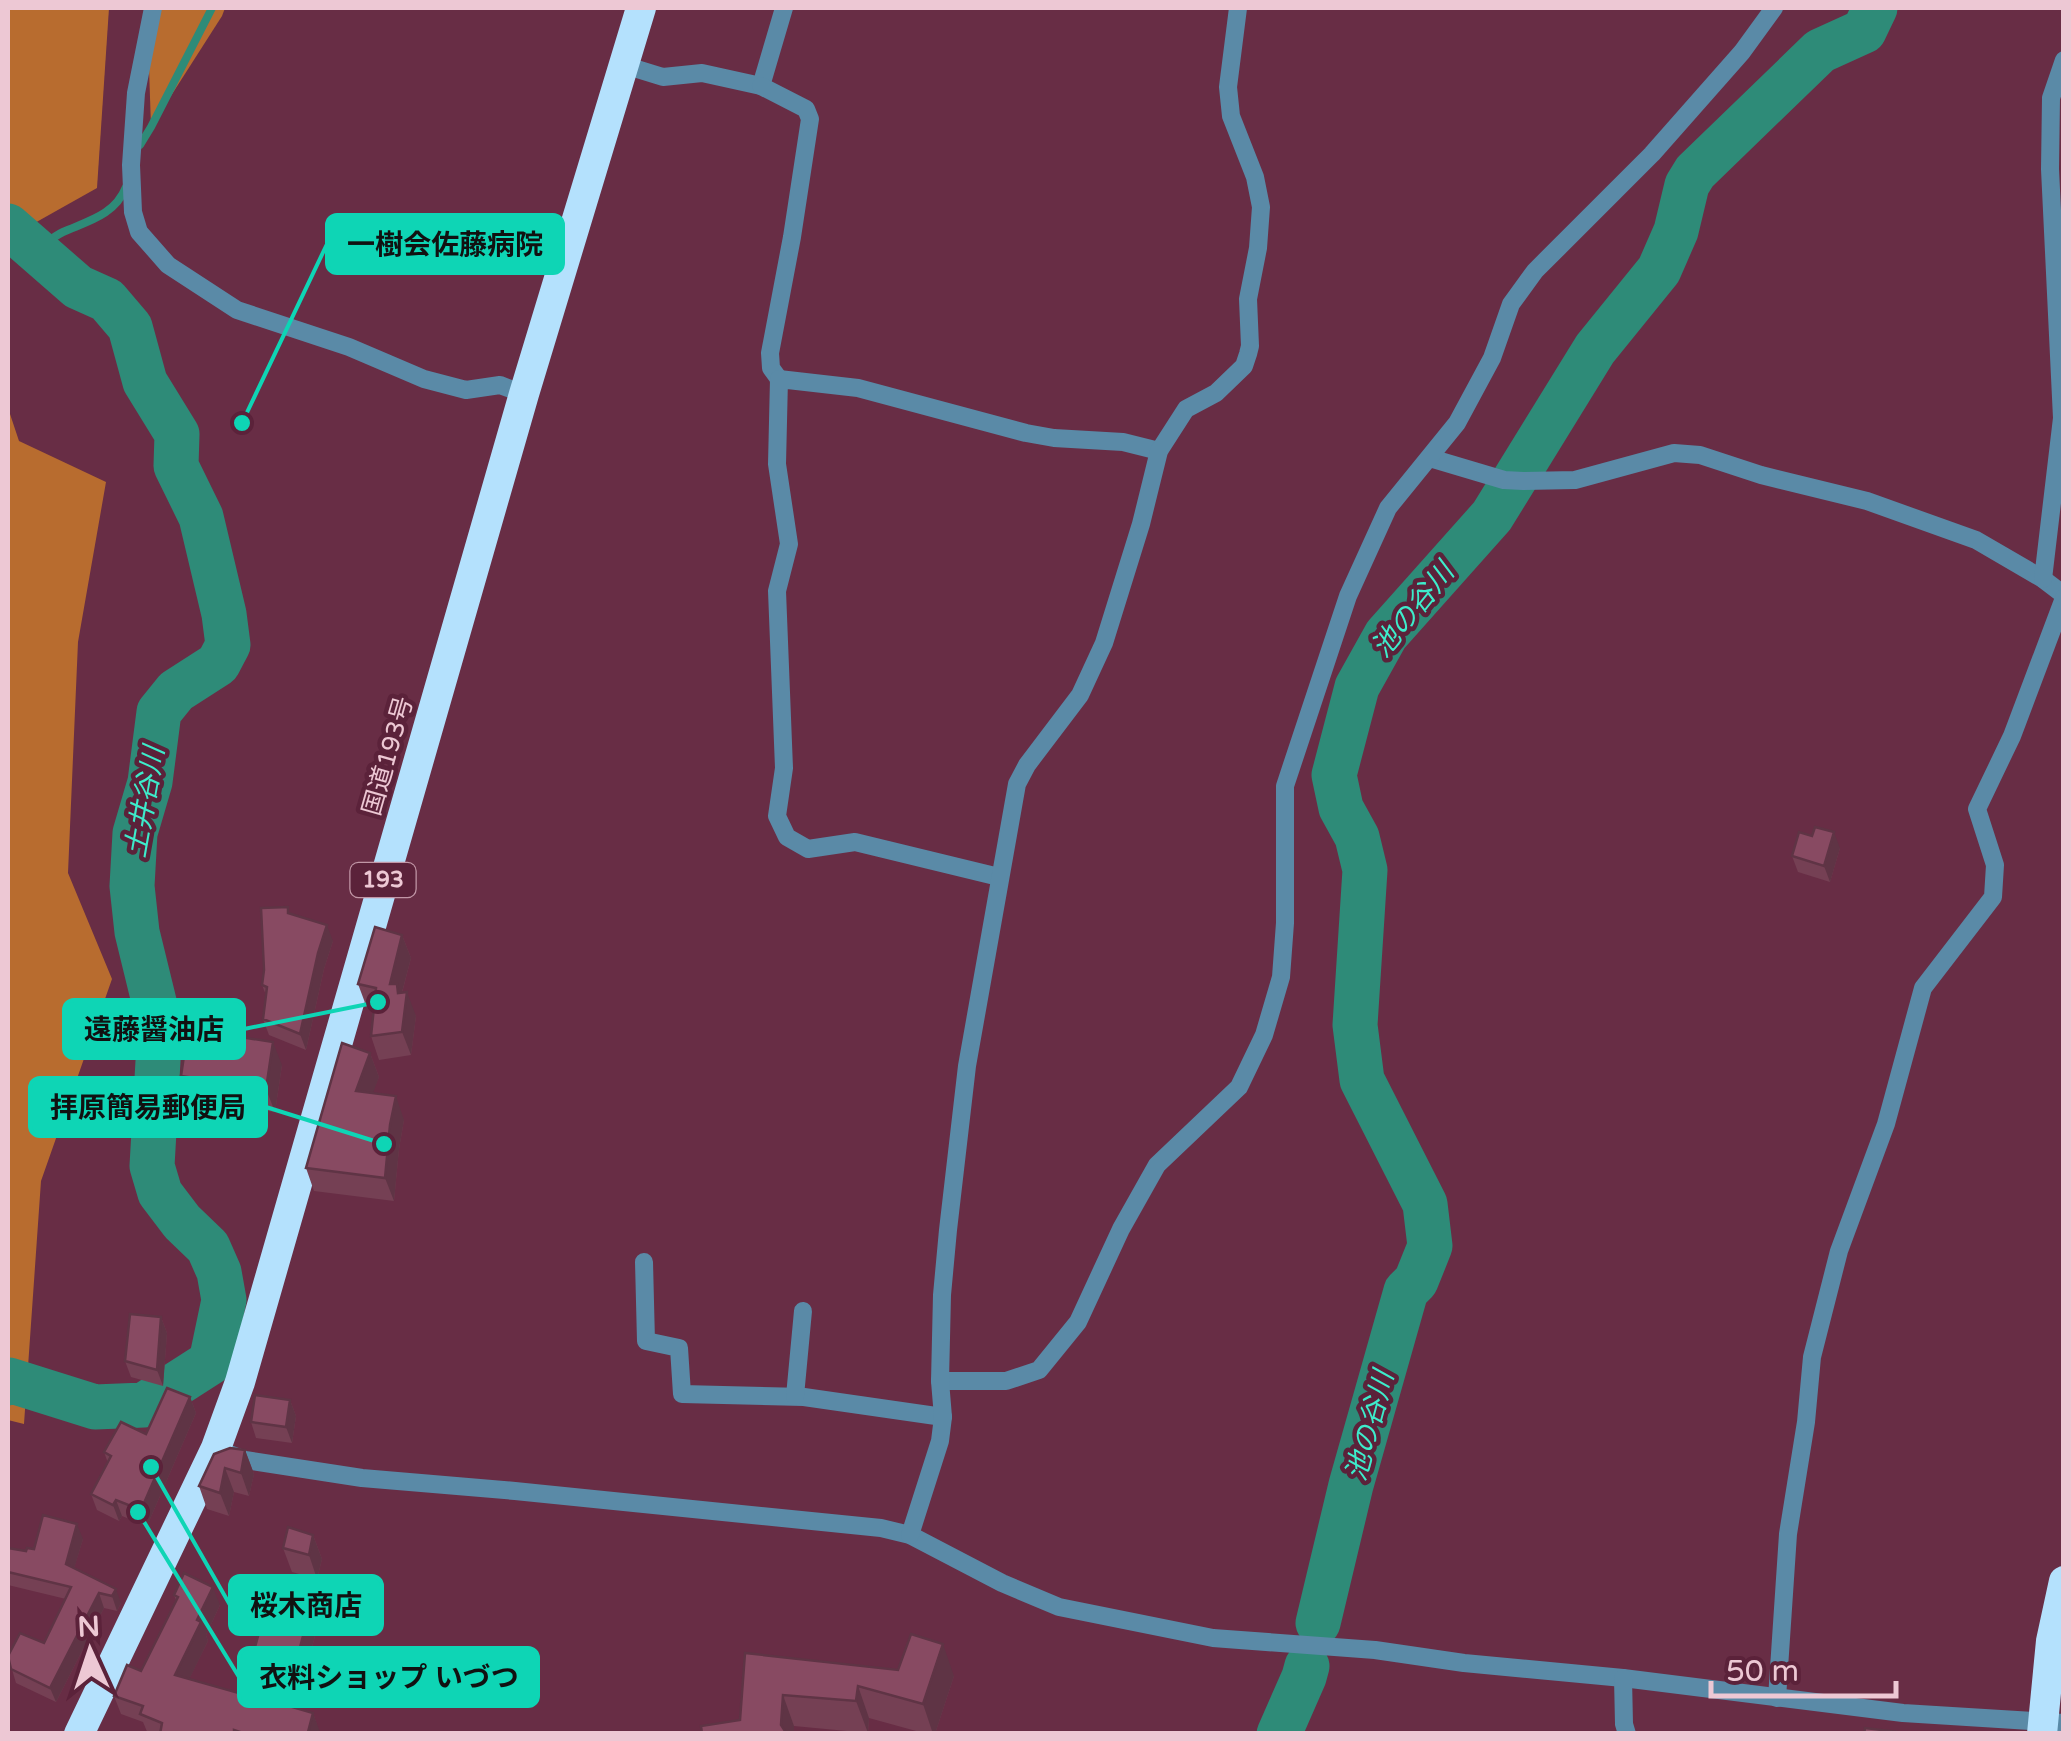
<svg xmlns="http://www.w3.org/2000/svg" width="2071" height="1741" font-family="'Varela Round','Noto Sans JP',sans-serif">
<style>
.forest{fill:#b86c2f}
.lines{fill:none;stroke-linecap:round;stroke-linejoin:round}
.stream{stroke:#2e8b78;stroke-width:8}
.river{stroke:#2e8b78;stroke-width:45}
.minor{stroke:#5a8aa7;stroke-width:18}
.highway{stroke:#b4e1fd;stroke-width:30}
.wall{fill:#754054}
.shaded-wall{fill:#5f3445}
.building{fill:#884a62;stroke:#5f3445;stroke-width:2.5}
.labels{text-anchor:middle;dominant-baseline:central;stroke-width:9;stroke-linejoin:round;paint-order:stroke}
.shield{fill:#5b223a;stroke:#c196a6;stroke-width:2.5}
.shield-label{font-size:22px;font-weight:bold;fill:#edc8d4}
.street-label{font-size:25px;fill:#edc8d4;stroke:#5b223a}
.water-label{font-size:28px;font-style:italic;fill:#3deccb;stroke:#5b223a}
.leader{fill:none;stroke:#0ed5b5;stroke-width:4}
.callout-dot{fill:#0ed5b5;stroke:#5b223a;stroke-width:4}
.callout{fill:#0ed5b5;stroke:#0ed5b5;stroke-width:4}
.callout-label{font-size:28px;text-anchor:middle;font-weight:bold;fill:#111}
</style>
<rect width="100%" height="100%" fill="#682d45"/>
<g class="forest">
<path d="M8 8H109L97 188 8 238Z"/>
<path d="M147 8H225L222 16 151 127Z"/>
<path d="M8 408 19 441 106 482 78 642 68 873 112 979 41 1181 24 1424 8 1420Z"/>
</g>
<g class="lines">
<g class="stream">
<path d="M140 145 151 127 212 8"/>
<path d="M37 250C45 244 54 236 63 232 88 221 115 215 126 187"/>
</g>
<g class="river">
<path d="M8 226 78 287 107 300 130 327 145 382 177 434 176 466 201 517 224 614 228 645 218 664 176 691 159 712 150 782 135 833 132 886 137 932 160 1026 152 1166 160 1193 182 1222 208 1247 219 1272 224 1300 211 1362 144 1405 95 1407 9 1380 8 1383"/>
<path d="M1318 1623 1351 1485 1406 1291 1416 1281 1430 1246 1425 1204 1362 1080 1355 1025 1365 870 1357 837 1341 808 1334 775 1357 687 1386 635 1492 516 1595 349 1659 270 1676 231 1687 185 1695 172 1820 51 1864 31 1875 8"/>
<path d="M1279 1734 1304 1677 1307 1666"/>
</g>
<g class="minor">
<path d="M153 8 136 93 131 165 133 212 139 232 168 265 237 310 349 347 424 379 466 390 500 385 524 394"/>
<path d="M624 65 663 77 702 73 761 86 784 8"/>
<path d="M761 86 806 109 810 119 792 237 770 353 771 368 779 379"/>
<path d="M1430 458 1504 480 1523 481 1575 480 1674 453 1700 455 1761 475 1867 501 1976 540 2043 579 2064 595"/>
<path d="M2043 579 2062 418 2050 169 2051 98 2064 60"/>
<path d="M999 877 855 842 808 849 787 837 777 816 784 768 777 591 789 544 777 464 779 379 858 388 1026 433 1054 438 1123 442 1159 451"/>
<path d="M644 1262 646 1341 679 1348 682 1394 804 1397 943 1417"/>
<path d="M940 1381H1006L1039 1370 1078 1322 1121 1229 1157 1165 1239 1087 1264 1035 1281 977 1285 923V786L1348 596 1388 508 1457 423 1492 358 1511 304 1535 271 1652 154 1742 52 1774 8"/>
<path d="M795 1396 803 1311"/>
<path d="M229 1454 245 1460 362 1478 515 1491 881 1528 910 1535 1002 1583 1059 1607 1213 1638 1375 1650 1464 1663 1623 1678 1903 1713 2064 1723"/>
<path d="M910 1535 940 1441 943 1417 940 1381 942 1295 948 1230 967 1066 1017 784 1027 765 1080 695 1104 643 1141 524 1159 451 1186 409 1216 393 1244 366 1248 354 1250 346 1248 299 1258 248 1261 207 1255 177 1231 116 1228 87 1238 8"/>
<path d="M1623 1678 1624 1724 1627 1734"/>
<path d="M1777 1698 1788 1534 1806 1422 1812 1357 1839 1251 1886 1124 1923 988 1993 897 1995 865 1977 809 2012 736 2064 598"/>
</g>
<g class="highway">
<path d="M79 1734 216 1448 240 1382 524 394 641 8"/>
<path d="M2042 1734 2051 1641 2064 1581"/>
</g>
</g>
<g class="wall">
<path d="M1840 848 1830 882 1798 872 1792 856Z"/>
<path d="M290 914 333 941 324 969 306 1050 269 1035 263 1019 266 995 262 985 264 970Z"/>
<path d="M402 935 411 958 402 993 416 1016 411 1055 379 1060 371 1036 374 1010 367 1008 358 984Z"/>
<path d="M370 1053 379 1077 372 1093 404 1120 399 1149 394 1201 314 1191 306 1168Z"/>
<path d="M282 1065 275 1112 190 1100 181 1076Z"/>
<path d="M161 1317 167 1333 163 1386 131 1377 125 1361Z"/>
<path d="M190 1397 196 1413 147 1526 122 1516 119 1521 97 1510 91 1494 108 1463 104 1452 146 1434Z"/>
<path d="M290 1400 296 1416 292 1443 256 1438 251 1422Z"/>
<path d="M245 1450 254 1474 249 1496 234 1492 229 1516 207 1509 199 1486Z"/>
<path d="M313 1535 322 1559 317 1579 292 1572 283 1548Z"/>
<path d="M83 1539 74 1568 121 1603 117 1611 104 1608 56 1702 16 1683 8 1656 44 1643 66 1599 8 1585V1548L26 1551Z"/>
<path d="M174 1595 220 1605 206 1635 208 1641 189 1679 242 1694 309 1613 316 1632 296 1708 313 1713 320 1734H148L143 1722 121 1714 114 1696 141 1671 176 1600Z"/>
<path d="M745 1653 898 1670 954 1676 935 1734H927L869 1718 868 1733 794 1726V1734H702L740 1720Z"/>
</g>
<g class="shaded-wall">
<path d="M1834 832 1840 848 1830 882 1824 866Z"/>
<path d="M327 925 333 941 324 969 306 1050 300 1034 318 953Z"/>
<path d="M402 935 411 958 401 996 407 992 416 1016 411 1055 402 1032 390 984Z"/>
<path d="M273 1042 282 1065 275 1112 266 1089Z"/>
<path d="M370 1053 379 1077 365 1115 356 1091Z"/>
<path d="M396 1096 404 1120 399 1149 394 1201 385 1178 390 1125Z"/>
<path d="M161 1317 167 1333 163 1386 157 1370Z"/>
<path d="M190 1397 196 1413 147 1526 141 1510Z"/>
<path d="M290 1400 296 1416 292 1443 286 1427Z"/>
<path d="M245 1450 254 1474 249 1496 241 1473Z"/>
<path d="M225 1468 234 1492 229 1516 220 1493Z"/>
<path d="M116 1500 122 1516 119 1521 113 1505Z"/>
<path d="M77 1524 83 1539 71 1579 66 1564Z"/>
<path d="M313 1535 322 1559 317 1579 309 1555Z"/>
<path d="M213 1587 220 1605 206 1635 208 1641 182 1694 175 1675Z"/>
<path d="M116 1589 121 1603 117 1611 112 1596Z"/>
<path d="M99 1593 104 1608 56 1702 50 1688Z"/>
<path d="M309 1613 316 1632 292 1724 285 1705Z"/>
<path d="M943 1644 954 1676 935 1734H933L923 1704Z"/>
<path d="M858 1686 869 1718 868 1733 856 1701Z"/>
<path d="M783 1695 794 1726V1734H784L781 1725Z"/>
<path d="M313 1713 320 1732V1734L308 1732Z"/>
</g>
<g class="building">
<path d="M1815 827 1834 832 1824 866 1792 856 1799 832 1812 836Z"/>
<path d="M288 907V913L327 925 318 953 300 1034 263 1019 267 987 262 985 264 970 261 908Z"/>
<path d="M375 927 402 935 390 984H397L398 993 407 992 402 1032 371 1036 376 988 358 984Z"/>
<path d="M188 1029 273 1042 266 1089 181 1076Z"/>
<path d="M342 1043 370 1053 356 1091 396 1096 390 1125 385 1178 306 1168Z"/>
<path d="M130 1314 161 1317 157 1370 125 1361Z"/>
<path d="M167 1388 190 1397 141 1510 116 1500 113 1505 91 1494 111 1456 104 1452 121 1422 146 1434Z"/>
<path d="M255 1395 290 1400 286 1427 251 1422Z"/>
<path d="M230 1448 245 1450 241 1473 225 1468 220 1493 199 1486 214 1454Z"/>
<path d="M43 1515 77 1524 66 1564 116 1589 112 1596 99 1593 50 1688 11 1669 8 1656 20 1633 44 1643 71 1587 8 1572V1548L26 1551 27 1548 34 1549Z"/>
<path d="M288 1527 313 1535 309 1555 283 1548Z"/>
<path d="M184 1573 213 1587 197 1620 201 1622 175 1675 242 1694 268 1600 309 1613 285 1705 313 1713 308 1732 318 1734H246L234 1730V1734H160L162 1723 140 1714 143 1706 114 1696 127 1665 141 1671 178 1597 174 1595Z"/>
<path d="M911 1634 943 1644 923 1704 858 1686 856 1701 783 1695 781 1725 787 1734H702L701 1726 740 1720 745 1653 898 1670Z"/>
<path d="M1865 1728 1899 1732V1734H1864Z"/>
</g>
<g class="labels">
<rect class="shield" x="350.5" y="863" width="65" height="34" rx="8"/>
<g class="shield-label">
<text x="383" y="880">193</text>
</g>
<g class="street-label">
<text transform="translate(388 756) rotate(-74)">国道193号</text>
</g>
<g class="water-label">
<text transform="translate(1413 610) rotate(-51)">池の谷川</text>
<text transform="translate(145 802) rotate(-80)">土井谷川</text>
<text transform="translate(1370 1426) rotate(-75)">池の谷川</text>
</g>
</g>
<path class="leader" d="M242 423L327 244M378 1002L244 1029M384 1144L266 1107M151 1467L230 1605M138 1512L239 1677"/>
<g class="callout-dot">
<circle cx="242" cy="423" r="10"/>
<circle cx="378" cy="1002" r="10"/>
<circle cx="384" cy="1144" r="10"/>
<circle cx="151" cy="1467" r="10"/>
<circle cx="138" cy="1512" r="10"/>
</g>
<g class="callout">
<rect x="327" y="215" width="236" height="58" rx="10"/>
<rect x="64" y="1000" width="180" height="58" rx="10"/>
<rect x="30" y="1078" width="236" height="58" rx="10"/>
<rect x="230" y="1576" width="152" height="58" rx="10"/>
<rect x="239" y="1648" width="299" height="58" rx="10"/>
</g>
<g class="callout-label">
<text x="445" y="254">一樹会佐藤病院</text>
<text x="154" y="1039">遠藤醤油店</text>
<text x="148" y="1117">拝原簡易郵便局</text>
<text x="306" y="1615">桜木商店</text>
<text x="389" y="1687">衣料ショップ いづつ</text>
</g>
<rect width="2071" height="1741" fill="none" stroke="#edc8d4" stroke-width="20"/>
<g transform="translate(90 1651) rotate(357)" stroke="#5b223a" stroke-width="8" paint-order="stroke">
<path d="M0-8L18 38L0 25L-18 38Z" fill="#edc8d4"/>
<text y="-15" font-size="28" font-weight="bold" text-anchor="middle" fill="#edc8d4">N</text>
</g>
<path d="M1711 1681v15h185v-15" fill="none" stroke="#edc8d4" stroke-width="5"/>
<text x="1726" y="1681" font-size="30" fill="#edc8d4" stroke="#5b223a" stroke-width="8" paint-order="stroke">50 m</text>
</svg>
